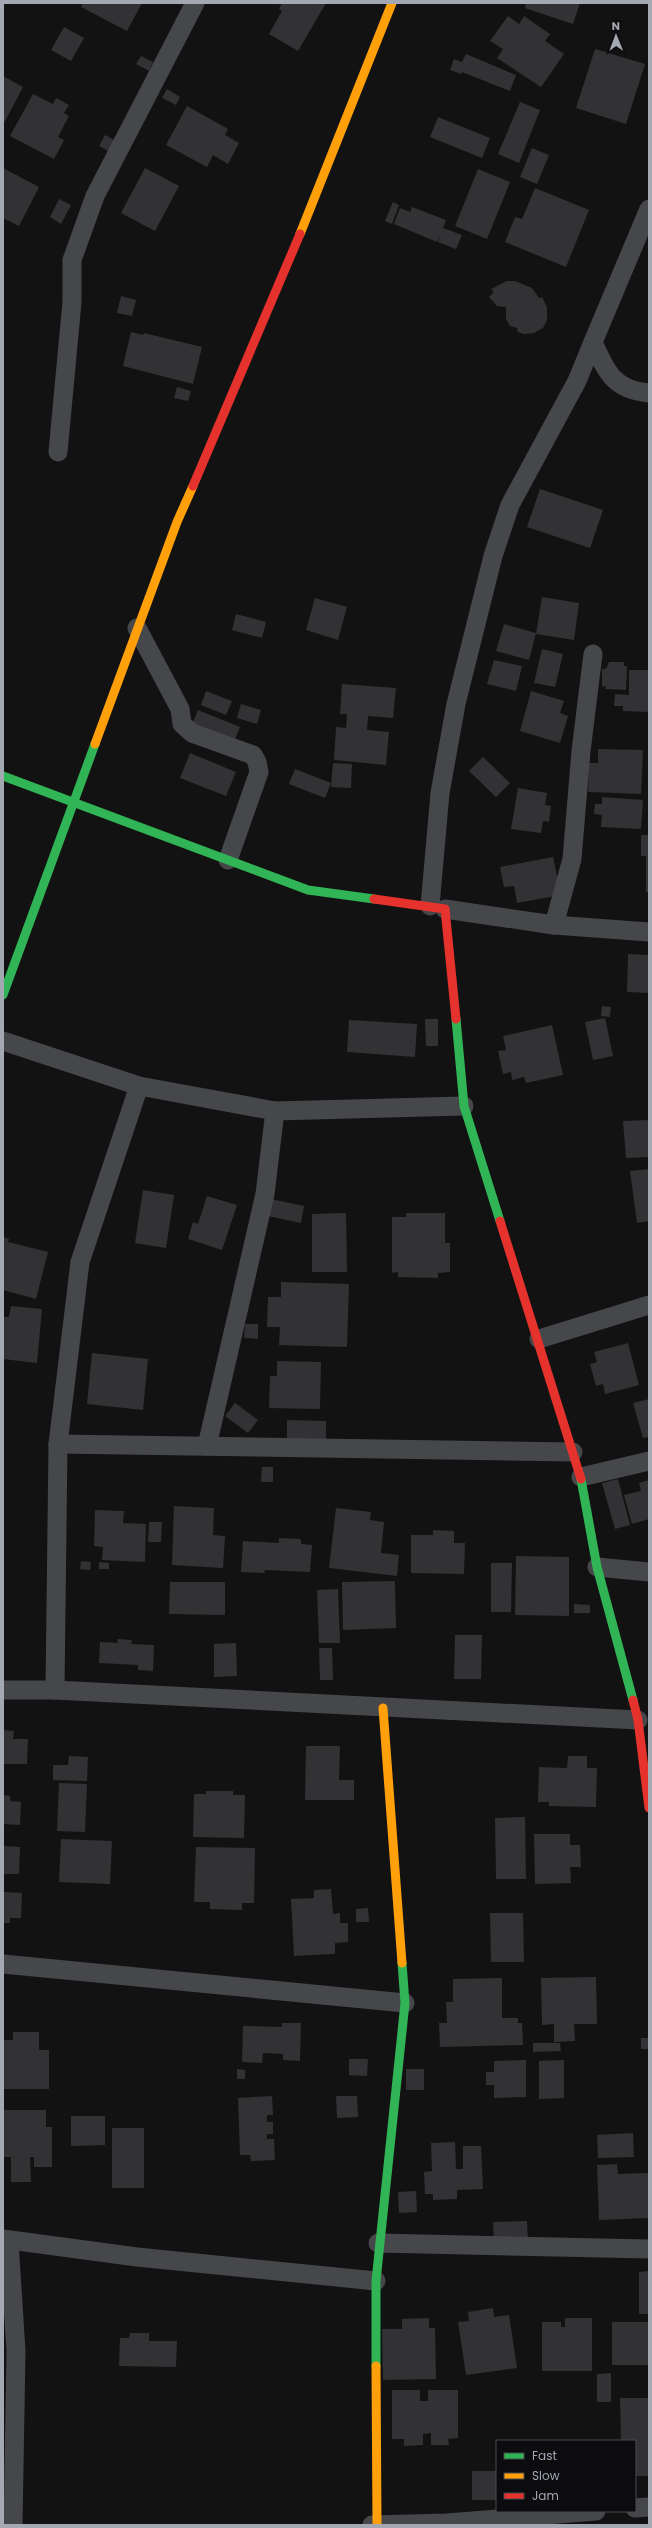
<svg xmlns="http://www.w3.org/2000/svg" width="652" height="2528" font-family="Poppins,sans-serif">
<style>
.building{fill:#323235}
.lines{fill:none;stroke-linecap:round;stroke-linejoin:round}
.street{stroke:#46474b;stroke-width:19}
.fast{stroke:#30b455;stroke-width:9}
.slow{stroke:#ff9f0a;stroke-width:9}
.jam{stroke:#e5322d;stroke-width:9}
</style>
<rect width="100%" height="100%" fill="#121212"/>
<g class="building">
<path d="M83 3H142L127 31 81 7Z"/>
<path d="M282 3H326L298 51 269 34 282 11 279 9Z"/>
<path d="M526 3H580L573 24 525 8Z"/>
<path d="M508 16 519 24 524 16 550 34 545 41 564 54 541 87 497 58 503 49 490 41Z"/>
<path d="M64 27 84 38 71 61 51 50Z"/>
<path d="M595 49 645 64 626 124 576 108Z"/>
<path d="M466 54 516 75 510 91 462 72 461 74 450 70 454 59 462 62Z"/>
<path d="M141 56 153 62 149 71 136 64Z"/>
<path d="M3 76 23 87 3 125Z"/>
<path d="M167 89 180 97 176 105 162 98Z"/>
<path d="M33 94 53 104 56 98 69 105 64 113 69 116 58 137 64 140 54 159 10 136Z"/>
<path d="M520 102 540 110 519 163 498 154Z"/>
<path d="M187 106 228 129 225 135 239 143 228 164 213 155 207 167 166 145Z"/>
<path d="M438 117 490 138 482 158 430 137Z"/>
<path d="M105 135 116 141 110 152 99 146Z"/>
<path d="M532 148 549 155 537 184 520 177Z"/>
<path d="M3 168 39 187 19 226 3 218Z"/>
<path d="M145 168 179 186 155 231 121 213Z"/>
<path d="M478 169 510 182 487 239 455 226Z"/>
<path d="M535 188 589 210 566 267 505 242 515 217 522 219Z"/>
<path d="M59 199 71 205 61 224 50 217Z"/>
<path d="M393 202 399 205 392 224 385 221Z"/>
<path d="M412 207 446 220 443 228 462 235 456 249 438 242 441 233 437 242 394 224 400 208 410 212Z"/>
<path d="M507 281H515L532 288 539 298 542 297 547 307V320L543 328 534 333 524 334 518 332 517 328 510 326 506 319V307L497 306 489 297 494 292 491 289Z"/>
<path d="M121 296 136 300 132 316 117 313Z"/>
<path d="M131 332 143 335 144 333 202 347 193 384 123 366Z"/>
<path d="M177 387 191 391 188 401 174 398Z"/>
<path d="M540 489 603 510 590 548 527 527Z"/>
<path d="M542 597 579 603 574 640 536 634Z"/>
<path d="M315 598 347 607 338 640 306 630Z"/>
<path d="M236 614 266 622 262 638 232 630Z"/>
<path d="M504 624 536 633 529 660 496 651Z"/>
<path d="M542 649 563 654 555 687 534 683Z"/>
<path d="M494 660 522 666 516 691 487 684Z"/>
<path d="M609 662H624V666H627L626 690 605 689 606 687 602 686V669H606Z"/>
<path d="M629 670H649V712L623 711V706H614L615 694 629 695Z"/>
<path d="M342 684 396 688 393 718 368 716 367 730 389 732 386 765 334 760 336 727 346 728 347 714H340Z"/>
<path d="M206 691 232 701 226 715 201 705Z"/>
<path d="M531 691 564 701 560 713 568 716 560 743 520 731Z"/>
<path d="M241 704 261 710 257 724 237 718Z"/>
<path d="M198 710 240 727 233 744 191 727Z"/>
<path d="M598 749 643 750 641 794 588 792 589 763H598Z"/>
<path d="M190 753 236 772 226 796 180 778Z"/>
<path d="M483 757 510 783 496 797 469 771Z"/>
<path d="M333 763 352 764 351 788 331 787Z"/>
<path d="M295 769 331 783 325 798 289 784Z"/>
<path d="M518 788 547 793 545 805 551 806 549 822 543 821 541 833 511 829Z"/>
<path d="M602 797 643 800 641 829 601 827 602 815 594 814 595 804H602Z"/>
<path d="M641 835H649V892H646V856H641Z"/>
<path d="M553 857 561 895 517 903 514 886 504 887 500 867Z"/>
<path d="M628 954 649 955V993L627 992Z"/>
<path d="M602 1006 611 1007 610 1017 601 1016Z"/>
<path d="M605 1018 613 1056 593 1060 585 1022Z"/>
<path d="M425 1019H438V1046H426Z"/>
<path d="M349 1020 417 1024 415 1057 347 1052Z"/>
<path d="M552 1025 563 1075 526 1083 524 1077 512 1080 511 1072 503 1074 498 1051 506 1050 503 1036Z"/>
<path d="M649 1120V1157L626 1158 623 1121Z"/>
<path d="M649 1169V1221L637 1223 630 1171Z"/>
<path d="M143 1190 174 1195 166 1248 135 1243Z"/>
<path d="M207 1196 237 1205 222 1250 188 1239 193 1222 198 1224Z"/>
<path d="M271 1199 304 1206 301 1223 268 1216Z"/>
<path d="M346 1213 347 1272H312V1214Z"/>
<path d="M406 1213H445V1243H450V1272L438 1273V1278L398 1277V1272L392 1273V1217H406Z"/>
<path d="M3 1237 9 1239 8 1242 48 1252 36 1299 3 1290Z"/>
<path d="M281 1282 349 1284 347 1347 279 1345 280 1327H267L268 1297H281Z"/>
<path d="M11 1306 42 1309 37 1363 3 1359V1317H9Z"/>
<path d="M245 1324H258V1339L244 1338Z"/>
<path d="M628 1343 639 1385 605 1394 603 1384 596 1386 590 1364 597 1362 594 1352Z"/>
<path d="M92 1353 148 1359 143 1410 87 1404Z"/>
<path d="M277 1361 321 1362 320 1409 269 1408 270 1376H277Z"/>
<path d="M649 1399V1437L643 1438 633 1403Z"/>
<path d="M235 1403 258 1420 248 1433 225 1416Z"/>
<path d="M287 1420 326 1421V1443L287 1442Z"/>
<path d="M262 1467H273V1482H261Z"/>
<path d="M618 1479 630 1525 615 1529 602 1483Z"/>
<path d="M649 1480V1519L632 1524 624 1495 641 1491 639 1483Z"/>
<path d="M174 1506 214 1508 213 1535 225 1536 223 1568 172 1565Z"/>
<path d="M336 1508 371 1512 370 1520 384 1522 381 1553 399 1555 397 1576 329 1568Z"/>
<path d="M95 1510 124 1511 123 1523 146 1524 145 1562 102 1560 103 1547 94 1546Z"/>
<path d="M149 1522H162L161 1542H148Z"/>
<path d="M433 1530 454 1531V1543H465L464 1574 411 1573V1535H433Z"/>
<path d="M279 1538 301 1539V1544L312 1545 310 1572 265 1570 264 1573 241 1572 243 1541 279 1543Z"/>
<path d="M516 1556 569 1557V1616L515 1615Z"/>
<path d="M81 1561 91 1562 90 1570 80 1569Z"/>
<path d="M99 1562 109 1563V1569H99Z"/>
<path d="M491 1563H512L511 1612H491Z"/>
<path d="M395 1581 396 1628 343 1630 342 1582Z"/>
<path d="M170 1582H225V1615L169 1614Z"/>
<path d="M338 1589 340 1643H319L317 1590Z"/>
<path d="M574 1604 590 1605V1613H574Z"/>
<path d="M455 1635H482L481 1679H454Z"/>
<path d="M117 1639 132 1640 131 1644 154 1645 153 1671 138 1670V1665L99 1663 100 1642 118 1643Z"/>
<path d="M236 1643 237 1676 214 1677V1644Z"/>
<path d="M319 1648H332L333 1680H320Z"/>
<path d="M3 1730 14 1731 13 1739H28L27 1764H3Z"/>
<path d="M306 1746H340L339 1780H354V1800H305Z"/>
<path d="M69 1756 88 1757 87 1781 53 1780V1765H68Z"/>
<path d="M568 1756H587V1768H597L596 1807 549 1806V1802H538L539 1767 567 1768Z"/>
<path d="M59 1783 87 1784 85 1832 57 1831Z"/>
<path d="M206 1791H233V1795H245L244 1838 193 1837 194 1794H206Z"/>
<path d="M3 1795 10 1796V1801L21 1802 20 1825 3 1824Z"/>
<path d="M525 1817 526 1879H496L495 1818Z"/>
<path d="M534 1834H570V1845H580L581 1867H570L571 1883 535 1884Z"/>
<path d="M61 1839 112 1841 110 1884 59 1882Z"/>
<path d="M3 1846 20 1847 19 1874H3Z"/>
<path d="M196 1847 255 1848 254 1903H242V1910L210 1909V1902H194Z"/>
<path d="M331 1889 333 1914 340 1913V1923H348V1942L335 1943V1954L294 1956 291 1899 314 1898V1890Z"/>
<path d="M3 1892 22 1893 21 1918H10V1923H3Z"/>
<path d="M368 1908 369 1922H356V1909Z"/>
<path d="M490 1913H523L524 1962H491Z"/>
<path d="M596 1977 597 2024H574L575 2041 554 2042V2024L542 2025 541 1978Z"/>
<path d="M502 1978V2018H518V2023H522L523 2045 440 2047 439 2023H447L446 2002H453V1979Z"/>
<path d="M282 2023H301L300 2061 283 2060V2054L263 2053 262 2063 242 2062 243 2026 282 2027Z"/>
<path d="M13 2032H39V2050H49V2089H3V2040H13Z"/>
<rect x="641" y="2038" width="8" height="11"/>
<path d="M533 2043H560L561 2051 533 2052Z"/>
<path d="M349 2059H368L367 2076 349 2075Z"/>
<path d="M526 2060V2097L494 2098V2085H486V2072H494V2061Z"/>
<path d="M564 2060V2098L539 2099V2061Z"/>
<path d="M237 2069 245 2070V2079H237Z"/>
<rect x="406" y="2069" width="18" height="21"/>
<path d="M272 2096 273 2115H267V2122H273V2134H267V2139H274L275 2160 251 2161 250 2155H240L238 2098Z"/>
<path d="M336 2096H357L358 2117 337 2118Z"/>
<path d="M3 2110H46V2127H52V2167H34V2157H30L31 2182H11V2157H3Z"/>
<path d="M71 2116H105V2145L71 2146Z"/>
<rect x="112" y="2128" width="32" height="60"/>
<path d="M633 2133 634 2157 598 2158 597 2135Z"/>
<path d="M455 2142 456 2169H463V2146H481L483 2189 457 2190V2199L433 2200V2194H425L424 2172 432 2171 431 2143Z"/>
<path d="M617 2164 618 2174 649 2173V2218L599 2220 597 2165Z"/>
<path d="M416 2191 417 2212 399 2213 398 2192Z"/>
<path d="M527 2221 528 2241 494 2242 493 2222Z"/>
<path d="M649 2271V2314H639V2272Z"/>
<path d="M493 2308 494 2317 509 2315 517 2368 466 2375 458 2322 469 2321 468 2312Z"/>
<path d="M429 2318V2328H435L436 2379 383 2380 382 2329H402V2319Z"/>
<path d="M565 2318H592V2371H542V2322H561V2327H565Z"/>
<rect x="612" y="2322" width="37" height="43"/>
<path d="M130 2333H149V2341H177L176 2367 119 2366 120 2338H129Z"/>
<path d="M611 2373V2402H597V2374Z"/>
<path d="M392 2390H420V2401H428V2390H458V2438L448 2439 449 2445H431V2433L423 2434V2445L404 2446V2439H392Z"/>
<path d="M620 2398H649V2476H635V2441H621Z"/>
<rect x="472" y="2471" width="25" height="29"/>
</g>
<g class="lines">
<g class="street">
<path d="M649 209 593 342C606 372 614 390 649 393"/>
<path d="M58 452 72 302V260L95 196 195 3"/>
<path d="M137 628 180 709 182 724 192 733 253 755 257 762 259 772 228 860"/>
<path d="M430 906 440 793 456 704 493 556 510 505 577 381 593 342"/>
<path d="M445 909 554 925 649 932"/>
<path d="M554 925 572 859 581 751 593 654"/>
<path d="M3 1041 139 1086 275 1111 464 1106"/>
<path d="M539 1339 649 1305"/>
<path d="M58 1444 573 1452"/>
<path d="M207 1446 265 1194 275 1111"/>
<path d="M581 1477 649 1461"/>
<path d="M597 1567 649 1572"/>
<path d="M3 1690H55L638 1720"/>
<path d="M55 1690 58 1444 80 1262 139 1086"/>
<path d="M3 1964 405 2003"/>
<path d="M3 2239 137 2257 376 2281"/>
<path d="M9 2241 16 2351 13 2525"/>
<path d="M378 2243 649 2249"/>
<path d="M635 2508 649 2507"/>
<path d="M372 2525 447 2523 596 2511"/>
</g>
<g class="fast">
<path d="M3 776 308 890 374 899"/>
<path d="M3 995 95 744"/>
<path d="M456 1019 464 1106 500 1221"/>
<path d="M581 1479 597 1567 633 1700"/>
<path d="M376 2366V2281L405 2003 402 1963"/>
</g>
<g class="slow">
<path d="M300 234 392 3"/>
<path d="M95 744 177 522 193 486"/>
<path d="M383 1708 402 1963"/>
<path d="M376 2366 377 2525"/>
</g>
<g class="jam">
<path d="M193 486 300 234"/>
<path d="M374 899 445 909 456 1019"/>
<path d="M500 1221 581 1479"/>
<path d="M633 1700 638 1720 649 1808"/>
</g>
</g>
<rect width="652" height="2528" fill="none" stroke="#a3a8b3" stroke-width="8"/>
<rect x="496" y="2440" width="140" height="72" fill="#0c0c0e" stroke="#484a50"/>
<rect x="504" y="2453" width="20" height="6" fill="#30b455" stroke="#484a50"/>
<text x="532" y="2460" font-size="12" fill="#a3a8b3">Fast</text>
<rect x="504" y="2473" width="20" height="6" fill="#ff9f0a" stroke="#484a50"/>
<text x="532" y="2480" font-size="12" fill="#a3a8b3">Slow</text>
<rect x="504" y="2493" width="20" height="6" fill="#e5322d" stroke="#484a50"/>
<text x="532" y="2500" font-size="12" fill="#a3a8b3">Jam</text>
<g transform="translate(616 36) rotate(359)" stroke="#0c0c0e" stroke-width="3" paint-order="stroke">
<path d="M0-3L7 15L0 10L-7 15Z" fill="#a3a8b3"/>
<text y="-6" font-size="11" font-weight="bold" text-anchor="middle" fill="#a3a8b3">N</text>
</g>
</svg>
